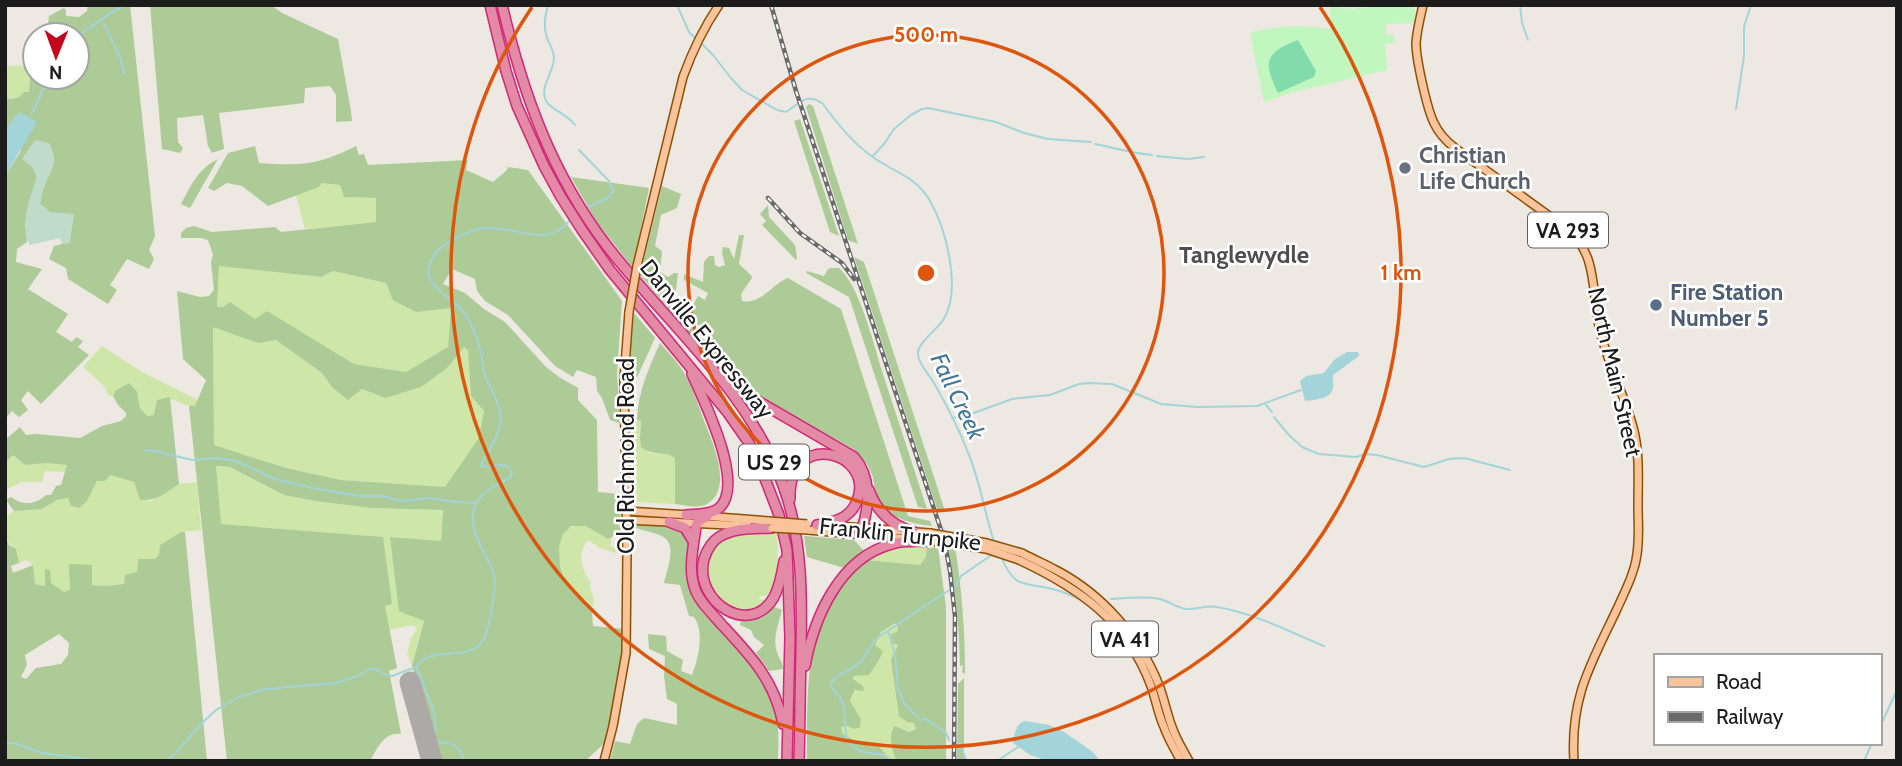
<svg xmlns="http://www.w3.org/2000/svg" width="1902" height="766" font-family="Cabin,sans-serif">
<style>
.grass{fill:#cee7a8}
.forest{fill:#adcb97;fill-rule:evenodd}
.wetland{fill:#bfdbca}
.park{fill:#c1f7be}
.pitch{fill:#81dbad}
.water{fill:#a2d4da}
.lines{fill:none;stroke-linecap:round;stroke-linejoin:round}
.stream{stroke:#a2d4da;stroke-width:2}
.runway{stroke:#aca9a6;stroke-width:21}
.major-casing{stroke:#8f5004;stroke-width:10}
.highway-casing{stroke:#d12877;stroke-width:12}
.major{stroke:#f9c49b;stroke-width:7}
.highway{stroke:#e38aa6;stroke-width:9}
.rail-casing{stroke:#6a6a6a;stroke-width:4.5}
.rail{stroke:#fff;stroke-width:2;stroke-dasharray:5;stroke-linecap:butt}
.major-bridge-casing{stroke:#8f5004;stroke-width:10;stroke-linecap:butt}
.major-bridge{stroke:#f9c49b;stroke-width:7}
.ring{fill:none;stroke:#de560d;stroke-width:3.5}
.worship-dot{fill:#6b7280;stroke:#fff;stroke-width:2.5}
.service-dot{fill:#5c6f8a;stroke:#fff;stroke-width:2.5}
.labels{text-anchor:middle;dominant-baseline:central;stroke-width:5;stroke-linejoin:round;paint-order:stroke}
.shield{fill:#fff;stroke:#606060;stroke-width:2}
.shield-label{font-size:21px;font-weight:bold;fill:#1c1c1c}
.worship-label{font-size:23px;font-weight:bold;fill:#5b616d;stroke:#fff;text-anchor:start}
.service-label{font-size:23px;font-weight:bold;fill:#4e5e75;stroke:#fff;text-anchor:start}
.street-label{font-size:23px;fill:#1c1c1c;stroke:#fff}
.neighbourhood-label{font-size:24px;font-weight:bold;fill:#4f4f4f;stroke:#fff}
.water-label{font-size:24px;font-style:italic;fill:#467999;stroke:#fff}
.centre{fill:#de560d;stroke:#fff;stroke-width:3.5}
.ring-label{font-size:21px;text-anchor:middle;font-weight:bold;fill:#de560d;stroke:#fff;stroke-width:5;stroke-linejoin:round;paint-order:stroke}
</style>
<rect width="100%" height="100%" fill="#ede8e1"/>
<g class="grass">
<path d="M35 65 27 72 30 76 29 92 14 98H5V66Z"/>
<path d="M322 183 340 185 345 197 376 198V222L305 229 296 195 319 187Z"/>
<path d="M219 266 321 277 333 271 386 283 451 308 448 348 406 372 354 364 267 312 255 319 230 302 223 307H217Z"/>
<path d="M213 326 258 342 276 340 322 373 332 387 362 389 385 398 447 368 463 347 468 351 471 396 484 411 480 438 445 487 341 480 286 468 214 445Z"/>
<path d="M102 346 142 372 198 400 195 407C177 405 177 396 157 400L155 415 146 416 140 408 137 392 116 390 113 396H109L104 386 83 367Z"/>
<path d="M631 420 641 421 640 438 649 453 670 454 675 458V504L635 502Z"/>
<path d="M13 455 25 465 47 463 67 464 65 472 45 471 42 482H22L5 490V463Z"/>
<path d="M215 466 230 467 284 495 315 501 371 508 443 510 441 541 391 537 424 621 412 666 407 653 411 638 417 629 415 626 412 625 389 630 385 606 391 604 382 537 220 524Z"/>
<path d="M110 475 134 482 140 499 151 501 179 484 197 482 201 530 181 532 155 560 125 584 107 586 91 585 64 592 51 583 45 586 35 584 33 565 27 560 19 563 16 549C4 542 5 531 5 517L14 511 42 509 57 500 68 498 74 508H79L87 501 97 480Z"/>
<path d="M586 525 608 539 612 537 610 546 619 550V554L600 548 588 540C576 554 582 570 591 583L590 588 594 599 592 611C583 600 569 588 563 576 557 563 556 536 569 528 574 525 580 526 586 525Z"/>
<path d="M758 532 777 534C778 551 780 585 766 596H760L759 599 767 601C739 627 702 597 707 563 708 557 712 553 714 548 717 542 724 537 731 535 739 532 750 533 758 532Z"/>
<path d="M906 546 927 547 926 557 920 565 867 560 892 548Z"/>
<path d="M895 622 898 627V645L891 660 894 677 917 729 909 732 895 726 896 759 904 761H891L880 747 855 741 842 733 841 727 861 719 850 701 856 690 854 675 873 670C876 661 873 654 874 645 877 633 886 628 895 622Z"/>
</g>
<g class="forest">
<path d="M88 5H130L155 236 149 250 154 259 149 269 127 259 110 285 117 290 108 304 68 279 66 268 49 259 54 246 70 242 50 212 40 204C41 199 42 192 44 187 51 168 59 164 49 143L33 168 37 176C31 199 24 219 27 242L17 249 16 262 42 269 28 289 68 314 56 332 72 342 76 337 83 341 78 347 89 355 41 404 28 391 21 400 28 410 19 417 12 411 5 419V176L21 151 17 115 8 127 5 138V98C12 100 20 98 24 92H29L30 76 26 72 35 67V77H77V35H47L49 16 64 8 66 10V16L79 17 87 11Z"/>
<path d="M150 5H271L282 13 338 39 351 111 352 121 336 122V95L330 86 305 88 304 103 219 113 224 149 212 153 208 146 203 115 177 118 178 142 183 148 180 153 162 149Z"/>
<path d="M809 104 813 106 858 244 848 240 806 107Z"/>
<path d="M800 119 839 236 830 232 794 121Z"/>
<path d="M255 146 259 163C300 166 319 165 356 146L359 155 364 154 368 165 468 160 466 170 493 182 507 170 508 167 528 170 622 301 617 374 620 423 610 420 602 398 597 391 596 377 577 370 573 377 555 366 508 315 485 301 477 291 475 279 452 269 443 284 465 293 484 309 505 322 546 367 559 377 578 388V400L597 420 598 492 620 494 621 532 608 539 586 526H571L563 534 559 547 560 567 564 579 592 611 593 626 624 629 623 653 606 742 585 761H440L412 666 424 621 399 611 390 537 441 541 443 510 371 508 315 501 284 495 230 467 216 466 221 524 383 537 392 604 385 606 397 668 389 671 401 734C385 731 377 748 370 761H227L189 406H195L206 380 183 359 177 291 200 297 209 296 214 290 211 262 213 255 208 240 201 238H181V233L186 228 194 226 212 232 275 227 281 232 376 222V198L344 197 340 185 322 183 319 187 268 206 242 186 227 183 214 191 208 188 228 153ZM219 266 321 277 333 271 386 283 393 300 416 312 451 308 448 347 406 372 354 364 267 311 255 319 230 302 223 307H217ZM213 327 258 343 276 340 322 373 332 387 348 400 362 389 385 398 421 387 447 368 464 347 468 351 471 396 484 411 479 438 445 487 341 480 286 468 214 445Z"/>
<path d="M218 159 190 208 181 204C191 185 198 169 218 159Z"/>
<path d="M571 177 649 188 633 268 596 221Z"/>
<path d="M662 186 681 194 677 208 661 215 655 246 662 251 660 272 668 277 674 273H678L675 299 677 307 701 338 706 340 708 339V335C699 324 682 311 680 298L693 305 698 296 705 300 708 293 684 280V274L703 282 704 262 709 256H714L715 265 719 267 725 265 722 253 723 247 729 248 734 259 739 235H744L739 264 751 275 752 278 741 294 742 301C761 305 772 284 788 278L841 309 908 516 930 521 932 526C910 524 883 517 876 494 874 488 874 482 873 477 869 465 862 457 853 449 815 427 773 408 738 381 700 352 671 311 640 275Z"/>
<path d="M768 205 769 217 795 245 797 258 796 260 762 225 766 221 760 214Z"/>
<path d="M854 257 864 262 945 511 937 509Z"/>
<path d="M832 268H839C860 287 873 342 882 371 897 417 912 463 927 509L918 507 849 297 806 273 807 271 824 276 828 269Z"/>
<path d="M634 313 655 338 633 386 632 409H629L628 376Z"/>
<path d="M660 343C667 351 675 359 681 368 691 383 697 401 703 418 711 439 735 489 707 504 698 509 685 505 675 504V458C663 450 655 457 641 447L640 438 641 421 637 420C638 391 649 368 660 343Z"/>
<path d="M129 383 137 392 140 408 147 416 154 415 157 400 170 397 179 484C165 493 158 501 140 500L134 482 110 475 105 481H97L87 501 79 508 71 506 68 498 57 500 42 509 14 511 6 500 11 497C23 506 35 505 46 495H51L56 486 61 485 67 465 47 463 25 465 13 455 5 463V440L20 427 26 435 36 434 80 438 102 426 121 421 126 416V413L118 405 113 396 116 390Z"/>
<path d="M637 523C651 524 672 522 683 533 695 545 682 579 694 600 702 614 715 625 726 636 751 662 775 691 778 728 779 739 778 750 778 761H610L615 741 630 744 637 724 644 718 677 725V704L667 699 664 676 665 656 649 649 648 634 666 636 667 651 683 660 681 671 692 675C698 659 705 633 694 617L689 616 680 585 664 583C666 572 677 547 665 538 658 533 645 531 636 528Z"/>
<path d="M181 532H185L207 761H5V536L9 545 16 549 19 563 11 566 13 573 33 565 35 584 45 586V569L50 570 51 583 64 592 70 590 69 564 92 565V585L107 586 124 584 125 575 137 572 138 559H155L159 555 160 545ZM59 634 69 643 68 655 61 664 36 668 26 679 21 677 27 665 25 655Z"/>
<path d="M804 536 854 540 865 552 852 560 844 568 807 557Z"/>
<path d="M947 546 955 547C962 590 965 631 965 674L962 672 963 665 960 666C959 625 956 586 947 546Z"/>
<path d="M927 547H938L946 607V761H903L896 759C892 750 888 734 895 726L909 732 916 729 914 723 907 722 899 716 891 660 898 645 892 643 891 634 897 632 898 627 895 623 881 632 875 645 883 651C880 659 875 667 869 675L854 676 853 679 863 686 864 691 855 690 850 701 861 719 860 727 854 729 847 726 841 727 842 733 855 741 880 747 891 761H807C808 700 802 633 844 583 851 575 860 568 867 560L920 565 926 557Z"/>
<path d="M775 607 782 610C779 623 772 639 777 652 779 659 783 662 783 669L769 671 756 653 764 645 754 637 751 630 740 625 741 621 762 618Z"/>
<path d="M964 678V761H957L958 684Z"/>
</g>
<path class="wetland" d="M35 140 49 143C59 164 51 168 44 187 42 192 41 199 40 204L50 212 74 214 70 243 62 244 60 238 30 245C18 225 31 197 37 176L33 168 22 159Z"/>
<path class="park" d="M1385 5H1413L1416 13 1415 23 1386 24V35L1395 34 1393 43 1385 44 1387 70 1290 93 1264 102 1250 33C1276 25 1303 25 1330 29V6L1353 9Z"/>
<path class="pitch" d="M1298 40 1316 71 1314 77 1278 93C1263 62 1264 53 1298 40Z"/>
<g class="water">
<path d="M20 112 37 122 5 176 6 129Z"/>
<path d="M1347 352H1358L1359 356 1333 375C1332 379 1334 384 1333 388 1331 399 1314 400 1305 401L1300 381 1306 376 1324 373 1334 360Z"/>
<path d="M1025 721 1049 725 1064 732 1093 752 1100 761H1049L1030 755 1012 742C1015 734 1016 723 1025 721Z"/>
</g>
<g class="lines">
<g class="stream">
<path d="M548 5C545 17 543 26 547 38 550 45 554 51 554 58 554 72 539 87 546 101 550 109 567 114 575 125"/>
<path d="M677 5 689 32 695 38"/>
<path d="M1520 5 1522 23 1528 40"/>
<path d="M104 24 120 57 124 74"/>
<path d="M77 36C92 27 104 16 120 8L122 5"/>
<path d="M702 44 713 55 731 78 742 90 777 110 786 112C800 103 807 92 823 104 836 122 852 142 870 155 892 172 913 174 929 199 946 228 961 286 945 317 939 329 916 343 918 355 919 365 929 374 934 383 946 404 958 427 967 450 980 480 984 511 994 542"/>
<path d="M1736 109 1744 56V27L1751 5"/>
<path d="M31 114C39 102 41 88 51 77"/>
<path d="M1095 144C1115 148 1132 153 1152 155"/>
<path d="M579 150 609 181 613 190 610 197 586 208"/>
<path d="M873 156 884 144 894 129 911 115 922 109 928 108 996 122 1024 133 1048 139 1091 142"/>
<path d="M1157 156 1188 159 1204 157"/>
<path d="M1266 405 1272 412"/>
<path d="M1274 417 1288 434 1302 447 1319 454 1356 457 1366 454 1377 455 1424 467 1449 459 1464 458 1510 470"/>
<path d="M952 418 971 414 1012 399 1050 395 1079 384 1088 383 1112 384 1161 404 1197 407 1257 406 1301 390"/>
<path d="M145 450 155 451 192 460 217 458 236 461 275 479 313 488 359 496H382L402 501 430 498 455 502 474 503"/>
<path d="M1001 556C1015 592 1026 581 1056 590 1065 592 1073 597 1082 600"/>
<path d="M1111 599C1127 598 1144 596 1160 599 1169 601 1175 607 1185 609 1196 610 1206 605 1217 607 1254 613 1290 632 1324 646"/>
<path d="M888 631 895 654 898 689 904 703 919 718"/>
<path d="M417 666C430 644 471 664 484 639 489 630 497 584 494 575 491 563 483 552 478 540 463 506 481 491 510 478L512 474 510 468C500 461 491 469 481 466 488 450 501 435 501 417 500 403 491 390 486 378 482 370 483 360 481 352 478 338 470 319 460 308 451 298 436 291 430 279 426 272 429 265 432 259 437 249 447 243 456 238 465 234 475 228 486 228 516 226 547 250 570 220"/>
<path d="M417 667C424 698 440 705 434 741 450 744 458 741 464 761"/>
<path d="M921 720 926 719 946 733 949 740"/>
<path d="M1879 729 1897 690"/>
<path d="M956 740 961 745 966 761"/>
<path d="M5 743H14L42 753 100 761"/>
<path d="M166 761 175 754 201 724 216 710 239 697 266 689 336 683 358 676 368 670 375 669 384 674 392 676 416 667"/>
<path d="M893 761C881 750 869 756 856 749 839 738 849 716 842 701 839 694 832 692 831 683 838 673 849 671 858 664 867 656 870 644 879 637L941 595 955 587 961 576 993 554"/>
<path d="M997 761 1018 747"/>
<path d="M1864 761 1872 743"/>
</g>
<path class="runway" d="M410 682 432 761"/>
<defs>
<g id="major">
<path d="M1423 5C1420 18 1417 30 1416 43 1416 59 1427 109 1434 123 1439 134 1446 141 1455 148L1566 228C1599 254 1591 293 1600 331 1608 364 1624 394 1633 427 1640 452 1638 480 1638 506 1638 524 1640 542 1636 560 1633 577 1624 593 1617 609 1591 664 1570 697 1574 761"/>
<path d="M637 266 683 77C692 52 704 27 719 5"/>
<path d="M627 511 689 515"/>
<path d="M704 516 769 521"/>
<path d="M627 520 748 526"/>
<path d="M825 525 930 533"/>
<path d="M808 530 908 539"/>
<path d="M1022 553C1033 559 1045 564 1056 570 1102 594 1140 637 1159 685 1164 699 1167 713 1172 727 1176 739 1183 750 1189 761"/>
<path d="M1019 560C1079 588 1127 621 1151 686 1156 700 1158 714 1164 727 1168 739 1175 750 1181 761"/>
<path d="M604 761 613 726 626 653 627 553 624 379 629 312"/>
</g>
<g id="highway">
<path d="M490 5 506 71 517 106 544 166 561 197 582 230 610 270 728 413 749 443 762 471 779 515 787 550 790 637 787 761"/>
<path d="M502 5C523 93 551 173 607 246 668 325 750 391 784 488 803 542 802 598 801 655 800 690 800 725 799 761"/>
<path d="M724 377 744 393 854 457C871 476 870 505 862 528L854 532 844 533"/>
<path d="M869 490C877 512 893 526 914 532"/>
<path d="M790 499C788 427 876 452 857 501 850 519 834 522 817 525"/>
<path d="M686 515C696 514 709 515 718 509 747 487 704 401 692 374"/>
<path d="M707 517 698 521 696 526C694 545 688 567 694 586 698 601 712 613 722 625 751 656 775 681 783 724"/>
<path d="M669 522 685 528 693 541"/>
<path d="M772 528C755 529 735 527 719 537 711 542 707 550 704 559 693 601 750 639 774 597 780 586 782 573 784 561"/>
<path d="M805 666C814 618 839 558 892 544 904 540 917 542 930 541"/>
</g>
</defs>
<use href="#major" class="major-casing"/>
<use href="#highway" class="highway-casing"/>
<use href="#major" class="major"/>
<use href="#highway" class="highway"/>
<defs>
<g id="rail">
<path d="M771 5 796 91 944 539 950 571 955 616 954 761"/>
<path d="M768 198 800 233 842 263 854 279"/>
</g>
</defs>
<use href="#rail" class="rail-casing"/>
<use href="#rail" class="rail"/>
<defs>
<g id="major-bridge">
<path d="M629 312 637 266"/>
<path d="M769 521 807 524"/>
<path d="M772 528 808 530"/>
<path d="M930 533 987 543 1022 553"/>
<path d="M930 541 986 549 1019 560"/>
</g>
</defs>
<use href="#major-bridge" class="major-bridge-casing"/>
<use href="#major-bridge" class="major-bridge"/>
</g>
<g class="ring">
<circle cx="926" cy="273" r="238"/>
<path d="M1320 7A475 475 0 1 1 532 7"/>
</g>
<circle class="worship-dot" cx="1405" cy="168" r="7"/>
<circle class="service-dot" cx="1656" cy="305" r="7"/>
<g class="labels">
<g class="shield">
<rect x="1528" y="212.5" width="80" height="35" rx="5"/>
<rect x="739" y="444.5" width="70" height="35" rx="5"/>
<rect x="1092" y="621.5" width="66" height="35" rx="5"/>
</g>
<g class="shield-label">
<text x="1568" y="230">VA 293</text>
<text x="774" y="462">US 29</text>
<text x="1125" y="639">VA 41</text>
</g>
<g class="worship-label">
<text x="1419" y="155">Christian<tspan x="1419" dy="26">Life Church</tspan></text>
</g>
<g class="service-label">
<text x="1670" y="292">Fire Station<tspan x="1670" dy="26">Number 5</tspan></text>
</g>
<g class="street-label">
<text transform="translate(707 339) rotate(51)">Danville Expressway</text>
<text transform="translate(1615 372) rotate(77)">North Main Street</text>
<text transform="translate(626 456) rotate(-90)">Old Richmond Road</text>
<text transform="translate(900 534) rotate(6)">Franklin Turnpike</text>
</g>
<g class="neighbourhood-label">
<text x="1244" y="254">Tanglewydle</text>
</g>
<g class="water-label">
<text transform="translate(958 396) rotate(64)">Fall Creek</text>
</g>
</g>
<circle cx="926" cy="273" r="10" class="centre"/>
<g class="ring-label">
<text x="926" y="42">500 m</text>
<text x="1401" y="280">1 km</text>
</g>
<rect width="1902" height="766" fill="none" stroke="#1c1c1c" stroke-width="14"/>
<rect x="1654" y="654" width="228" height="91" fill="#ffffff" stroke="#a4a4a4" stroke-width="2"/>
<rect x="1668" y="677" width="35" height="10" fill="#f9c49b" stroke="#a4a4a4" stroke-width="2"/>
<text x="1716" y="689" font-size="21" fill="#1c1c1c">Road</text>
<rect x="1668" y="712" width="35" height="10" fill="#6a6a6a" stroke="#a4a4a4" stroke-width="2"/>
<text x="1716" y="724" font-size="21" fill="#1c1c1c">Railway</text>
<g transform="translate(56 56) rotate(181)"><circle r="33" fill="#ffffff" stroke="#a4a4a4" stroke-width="2"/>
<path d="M0-5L12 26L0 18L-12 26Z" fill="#c2061d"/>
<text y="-10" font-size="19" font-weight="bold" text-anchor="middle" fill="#1c1c1c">N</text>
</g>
</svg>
